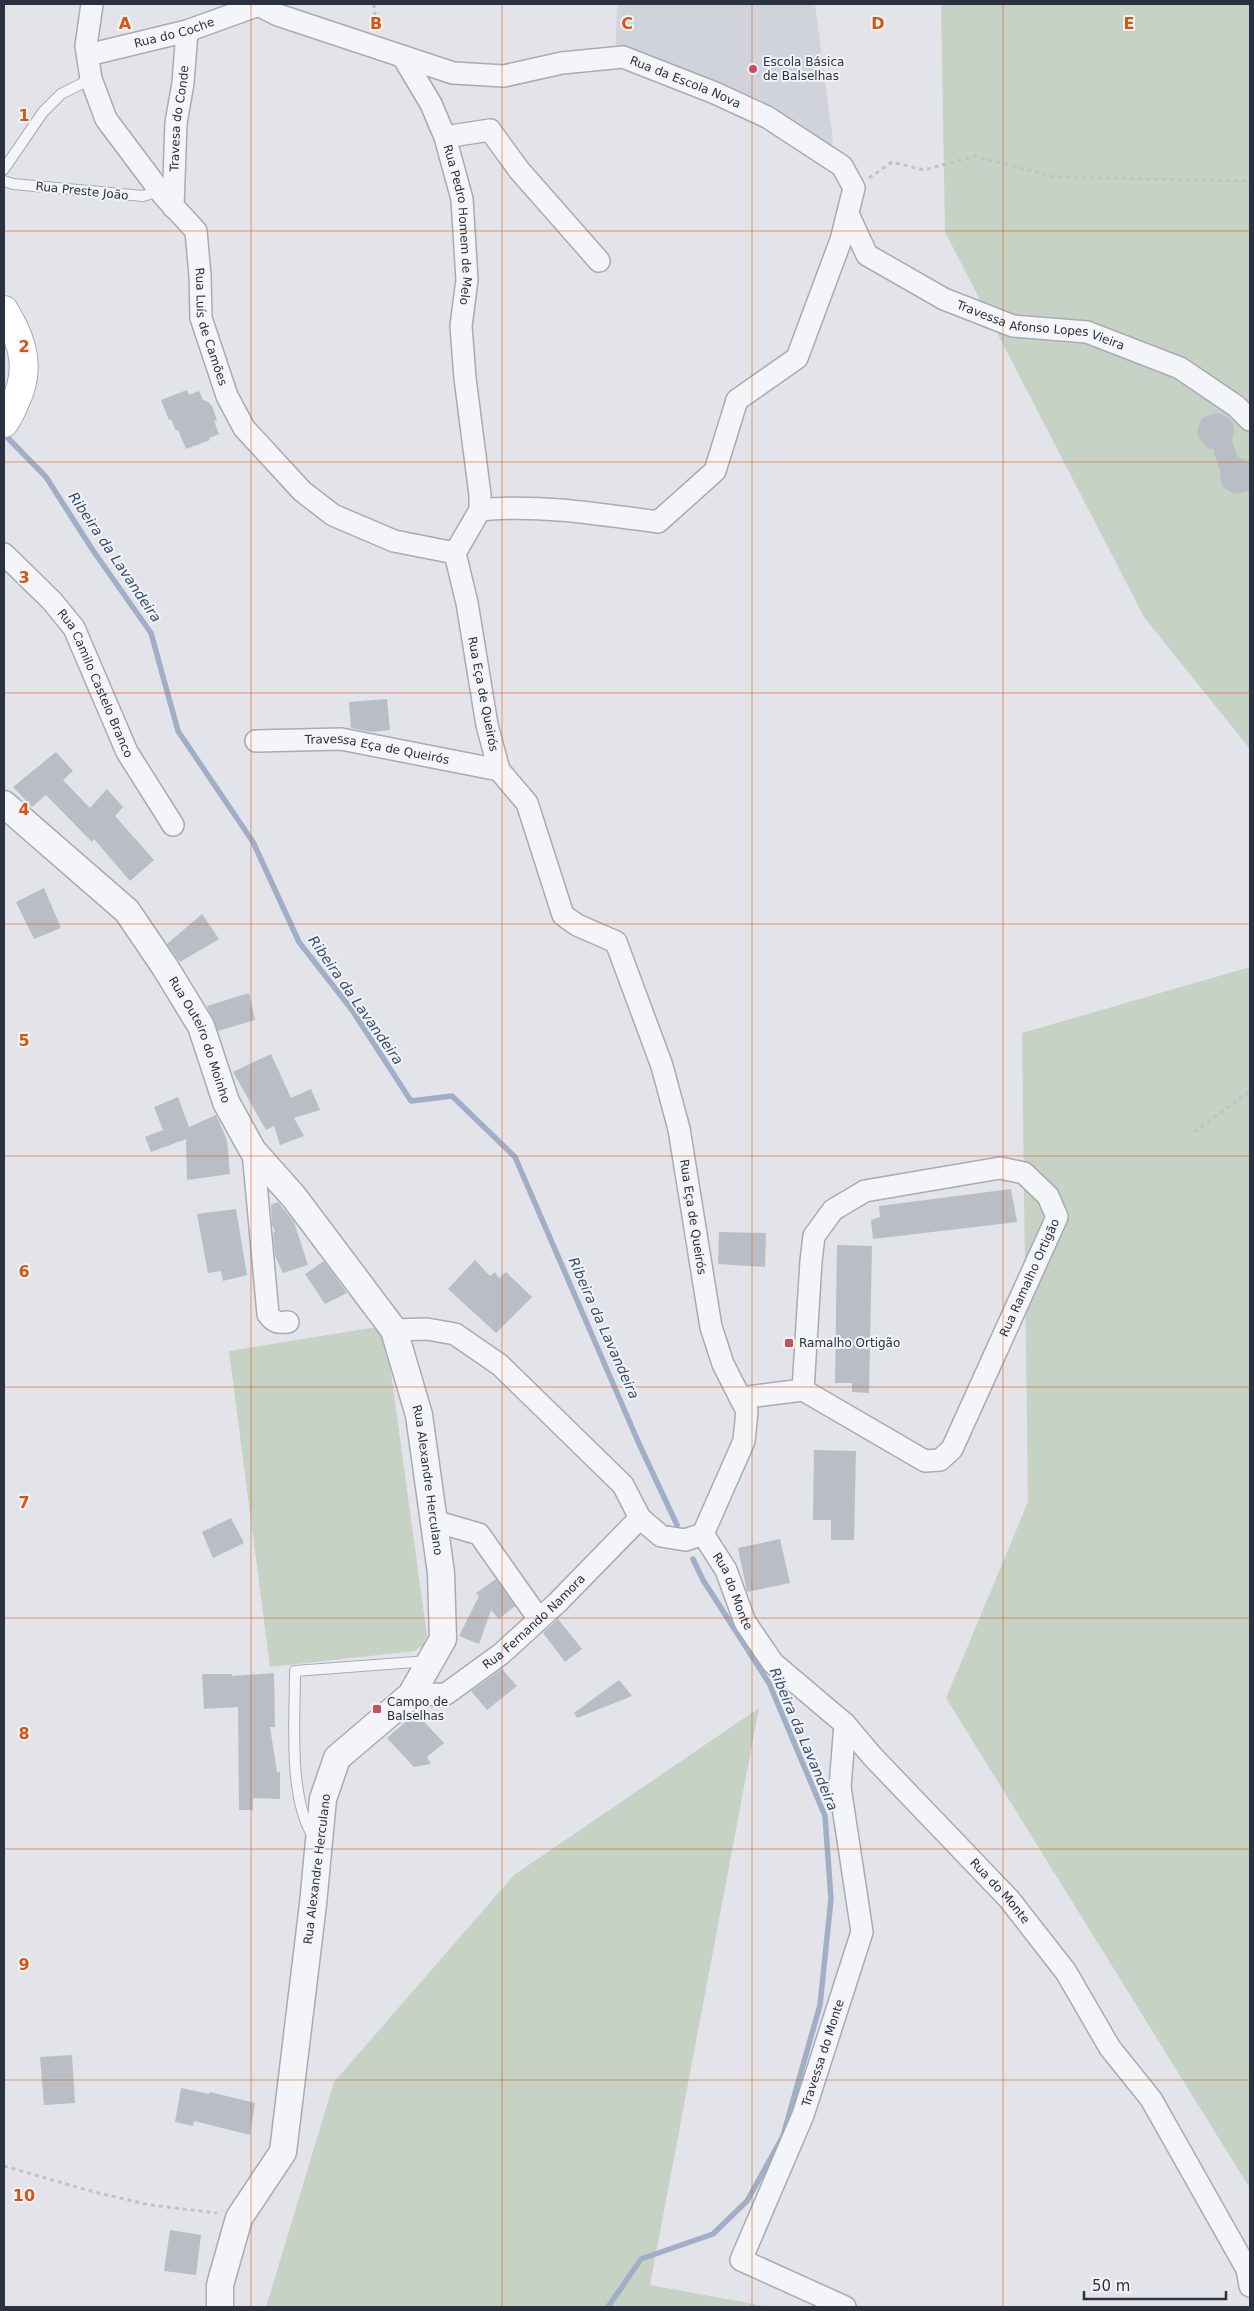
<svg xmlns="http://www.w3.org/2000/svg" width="1254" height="2311" font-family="'DejaVu Sans',sans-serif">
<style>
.built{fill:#d0d3db}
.green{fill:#c6d2c4}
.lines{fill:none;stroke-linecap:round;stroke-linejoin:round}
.stream{stroke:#a0afc6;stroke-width:5.5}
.building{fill:#b9bdc5}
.service-casing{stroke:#a7abb3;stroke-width:12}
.minor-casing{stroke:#a7abb3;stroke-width:24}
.tertiary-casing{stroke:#a7abb3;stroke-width:29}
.primary-casing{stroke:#a2a8b4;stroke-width:30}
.path{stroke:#c0c2c8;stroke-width:3;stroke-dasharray:4 4;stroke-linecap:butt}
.service{stroke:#f4f5f8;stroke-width:10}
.minor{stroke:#f4f5f8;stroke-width:21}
.tertiary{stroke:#f4f5f8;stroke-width:26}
.primary{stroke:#fff;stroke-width:28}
.grid{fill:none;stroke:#d55511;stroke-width:1;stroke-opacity:0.55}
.poi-dot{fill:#c4515a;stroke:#f1f3f7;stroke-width:2}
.labels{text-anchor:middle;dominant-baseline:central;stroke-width:4;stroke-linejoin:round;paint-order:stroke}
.street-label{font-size:12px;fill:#2b3140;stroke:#f1f3f7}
.poi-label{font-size:12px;fill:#2b3140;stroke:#f1f3f7;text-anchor:start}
.water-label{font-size:14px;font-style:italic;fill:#384d70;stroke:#f1f3f7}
.grid-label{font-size:16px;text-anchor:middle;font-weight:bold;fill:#d55511;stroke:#f1f3f7;stroke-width:4;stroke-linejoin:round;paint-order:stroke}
</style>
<rect width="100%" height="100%" fill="#e2e4e9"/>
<path class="built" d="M617 4H815L833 141 829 149 749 95 616 44Z"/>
<g class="green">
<path d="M941 4H1250V749L1144 617 945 232Z"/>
<path d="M1250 967V2307L1249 2187 946 1698 1028 1502 1022 1033Z"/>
<path d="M377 1327 387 1343 427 1636 423 1645 415 1651 270 1667 229 1351Z"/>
<path d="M759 1708 650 2285 769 2307H266L334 2082 514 1875Z"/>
</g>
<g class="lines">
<g class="stream">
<path d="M4 434 46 477 92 549 151 633 178 731 253 842 299 942 352 1010 411 1101 452 1096 515 1157 640 1446 677 1525"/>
<path d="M608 2307 641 2259 713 2234 747 2201 783 2136 820 2005 831 1899 825 1816 769 1683 703 1580 693 1559"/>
</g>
</g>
<g class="building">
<path d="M187 390 189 395 199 391 203 400 208 402 212 406 217 420 214 421 219 434 209 438 210 440 186 449 178 430 176 431 171 419 169 420 161 400Z"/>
<path d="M1218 413 1229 418 1233 423 1234 429 1232 441 1238 457 1250 462V491L1235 494 1224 488 1221 483 1220 471 1213 449 1207 448 1199 438 1197 432 1201 420 1206 416Z"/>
<path d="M387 699 390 730 371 732 351 728 349 702Z"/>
<path d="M56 752 73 771 63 780 90 808 107 789 123 807 115 816 154 860 130 881 94 839 92 842 46 795 32 807 13 787Z"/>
<path d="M44 888 61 928 34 939 16 902Z"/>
<path d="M202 914 219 939 180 962 167 944Z"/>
<path d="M249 993 255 1020 218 1031 207 1006Z"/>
<path d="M271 1054 291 1098 311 1089 320 1110 294 1118 304 1136 280 1145 274 1126 266 1130 233 1072Z"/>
<path d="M178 1097 189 1127 216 1115 227 1140 230 1174 187 1180 186 1139 151 1152 145 1137 163 1130 154 1107Z"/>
<path d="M1011 1189 1017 1222 873 1239 871 1220 880 1217 879 1206Z"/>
<path d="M278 1202 294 1222 308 1265 283 1273 275 1256 273 1233 275 1231 272 1225 271 1205Z"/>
<path d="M236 1209 247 1275 223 1281 221 1271 208 1273 197 1214Z"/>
<path d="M719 1232 766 1233 765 1267 718 1264Z"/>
<path d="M837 1245 872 1246 869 1393 852 1392V1383H835Z"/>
<path d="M475 1260 490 1276 495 1272 499 1278 506 1272 532 1297 496 1333 448 1289Z"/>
<path d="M324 1261 347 1293 325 1304 305 1274Z"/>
<path d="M814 1450 856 1451 854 1540H831V1520H813Z"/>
<path d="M231 1518 244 1543 213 1558 202 1532Z"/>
<path d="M780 1539 790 1583 747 1592 738 1548Z"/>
<path d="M496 1579 515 1606 499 1619 491 1610 479 1644 459 1636 479 1596 476 1593Z"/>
<path d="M558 1619 582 1649 565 1662 543 1633Z"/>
<path d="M502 1669 517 1686 487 1710 471 1691Z"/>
<path d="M274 1673 275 1727H270L277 1772H280V1799L253 1798V1810H239L238 1707 204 1709 202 1674H232V1676Z"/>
<path d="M619 1680 632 1696 577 1718 574 1713Z"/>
<path d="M416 1713 444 1743 427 1757 431 1764 414 1767 387 1738Z"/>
<path d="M72 2055 75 2103 44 2105 40 2057Z"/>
<path d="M181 2088 209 2094 210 2092 255 2103 250 2135 194 2121 193 2126 175 2122Z"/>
<path d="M170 2230 201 2235 196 2275 164 2271Z"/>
</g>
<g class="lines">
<defs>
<g id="service">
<path d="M4 169 43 112 61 94 91 79"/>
<path d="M4 181 13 184 143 196 160 191"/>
<path d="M313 1836C288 1797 295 1718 295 1671L428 1661"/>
</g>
<g id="minor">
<path id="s1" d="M92 4 86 46 91 79 106 119 163 195 196 231 200 275 201 318 227 396 244 428 302 491 333 515 394 541 455 553"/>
<path id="s2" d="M256 4 278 15 453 73 504 76 562 63 623 57 715 93 767 117 842 166 854 188 841 240 797 358 737 400 715 471 658 522C599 514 539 504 480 510"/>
<path id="s3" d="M88 55 187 31 259 5"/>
<path id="s4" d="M403 57 431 104 445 137 462 199 467 280 461 326 465 378 480 495V510L455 553"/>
<path d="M445 137 490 130 519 170 599 261"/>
<path id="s5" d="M173 207 176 123 183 83 187 31"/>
<path id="s6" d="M848 214 867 255 944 299 1013 326 1087 332 1180 368 1236 406 1250 420"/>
<path id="s7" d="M4 554 52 601 74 628 127 752 173 825"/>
<path id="s8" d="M256 741 341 739 499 770"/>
<path d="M253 1151 268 1314C274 1323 279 1323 288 1322"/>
<path d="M394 1330 427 1329 455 1334 500 1365 623 1485 640 1518 661 1536 685 1540 703 1534 744 1441 747 1411 723 1364 711 1327 679 1129 662 1066 616 942 577 925 563 915 527 803 499 770 487 725 467 603 455 553"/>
<path id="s9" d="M740 1398 803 1390 925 1461 940 1460 952 1449 1057 1217 1048 1196 1024 1173 1000 1168 865 1191 833 1210 814 1236 811 1261 803 1390"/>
<path d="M434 1521 479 1534 539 1619"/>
<path id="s10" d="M703 1534 726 1570 745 1622 773 1663 845 1724 873 1757 1009 1899 1066 1972 1110 2048 1151 2099 1247 2269 1250 2286"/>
<path id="s11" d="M411 1695 446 1694 501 1654 557 1603 640 1518"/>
<path d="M845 1724 840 1787 862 1932 803 2115 741 2260 845 2307"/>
</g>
<g id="tertiary">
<path id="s12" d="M4 804 127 911 165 967 201 1026 226 1102 253 1151 294 1197 394 1330 419 1415 441 1573 443 1639 411 1695 337 1758 323 1799 313 1904 283 2152 239 2218 220 2285V2307"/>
</g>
<path id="primary" d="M4 310C22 340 32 368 15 402 12 409 9 417 4 423"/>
</defs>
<use href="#service" class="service-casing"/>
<use href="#minor" class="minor-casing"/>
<use href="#tertiary" class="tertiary-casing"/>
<use href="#primary" class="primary-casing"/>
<g class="path">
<path d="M374 4 376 28"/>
<path d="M869 178 892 162 924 170 975 156 1054 177 1245 181 1250 186"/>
<path d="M1194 1132 1250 1091"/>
<path d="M4 2166 94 2192 150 2205 217 2213"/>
</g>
<use href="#service" class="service"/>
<use href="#minor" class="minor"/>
<use href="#tertiary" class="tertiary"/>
<use href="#primary" class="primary"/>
</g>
<path class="grid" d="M251 4V2307M502 4V2307M752 4V2307M1003 4V2307M4 231H1250M4 462H1250M4 693H1250M4 924H1250M4 1156H1250M4 1387H1250M4 1618H1250M4 1849H1250M4 2080H1250"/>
<g class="poi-dot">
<circle cx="753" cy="69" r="5"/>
<rect x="784" y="1338" width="10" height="10" rx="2.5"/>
<rect x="372" y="1704" width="10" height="10" rx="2.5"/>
</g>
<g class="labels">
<g class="street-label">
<text stroke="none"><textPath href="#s3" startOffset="89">Rua do Coche</textPath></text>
<text stroke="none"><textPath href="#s2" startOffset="448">Rua da Escola Nova</textPath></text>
<text stroke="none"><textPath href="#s5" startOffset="89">Travesa do Conde</textPath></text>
<text transform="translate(82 191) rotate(6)">Rua Preste João</text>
<text stroke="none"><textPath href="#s4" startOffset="180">Rua Pedro Homem de Melo</textPath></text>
<text stroke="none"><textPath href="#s6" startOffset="235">Travessa Afonso Lopes Vieira</textPath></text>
<text stroke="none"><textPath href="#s1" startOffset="360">Rua Luís de Camões</textPath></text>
<text stroke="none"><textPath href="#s7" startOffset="161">Rua Camilo Castelo Branco</textPath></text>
<text transform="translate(483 694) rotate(79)">Rua Eça de Queirós</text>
<text stroke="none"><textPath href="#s8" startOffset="122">Travessa Eça de Queirós</textPath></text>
<text stroke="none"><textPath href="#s12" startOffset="312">Rua Outeiro do Moinho</textPath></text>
<text transform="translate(693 1217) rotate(81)">Rua Eça de Queirós</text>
<text stroke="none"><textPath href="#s9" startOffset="424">Rua Ramalho Ortigão</textPath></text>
<text stroke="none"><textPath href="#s12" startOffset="818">Rua Alexandre Herculano</textPath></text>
<text stroke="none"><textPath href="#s10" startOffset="65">Rua do Monte</textPath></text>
<text stroke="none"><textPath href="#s11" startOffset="149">Rua Fernando Namora</textPath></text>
<text transform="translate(317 1869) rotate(-83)">Rua Alexandre Herculano</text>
<text stroke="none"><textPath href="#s10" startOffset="470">Rua do Monte</textPath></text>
<text transform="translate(823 2053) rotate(-72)">Travessa do Monte</text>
</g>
<g class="poi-label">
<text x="763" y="62">Escola Básica<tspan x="763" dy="14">de Balselhas</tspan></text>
<text x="799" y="1343">Ramalho Ortigão</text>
<text x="387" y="1702">Campo de<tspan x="387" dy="14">Balselhas</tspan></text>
</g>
<g class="water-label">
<text transform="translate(115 557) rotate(56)">Ribeira da Lavandeira</text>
<text transform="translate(356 1000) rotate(55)">Ribeira da Lavandeira</text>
<text transform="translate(604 1328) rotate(66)">Ribeira da Lavandeira</text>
<text transform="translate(804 1739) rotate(67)">Ribeira da Lavandeira</text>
</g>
</g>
<g class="grid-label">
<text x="125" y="29">A</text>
<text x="376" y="29">B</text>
<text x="627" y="29">C</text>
<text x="878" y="29">D</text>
<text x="1129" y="29">E</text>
<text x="24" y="121">1</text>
<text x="24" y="352">2</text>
<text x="24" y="583">3</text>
<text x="24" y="815">4</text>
<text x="24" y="1046">5</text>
<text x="24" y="1277">6</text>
<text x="24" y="1508">7</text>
<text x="24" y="1739">8</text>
<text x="24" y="1970">9</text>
<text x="24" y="2201">10</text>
</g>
<rect width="1254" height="2311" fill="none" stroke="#2b3140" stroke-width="10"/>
<path d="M1084 2291v8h142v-8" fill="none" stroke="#2b3140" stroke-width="2.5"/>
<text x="1092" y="2291" font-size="15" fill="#2b3140" stroke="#f1f3f7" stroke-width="4" paint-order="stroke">50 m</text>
</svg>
